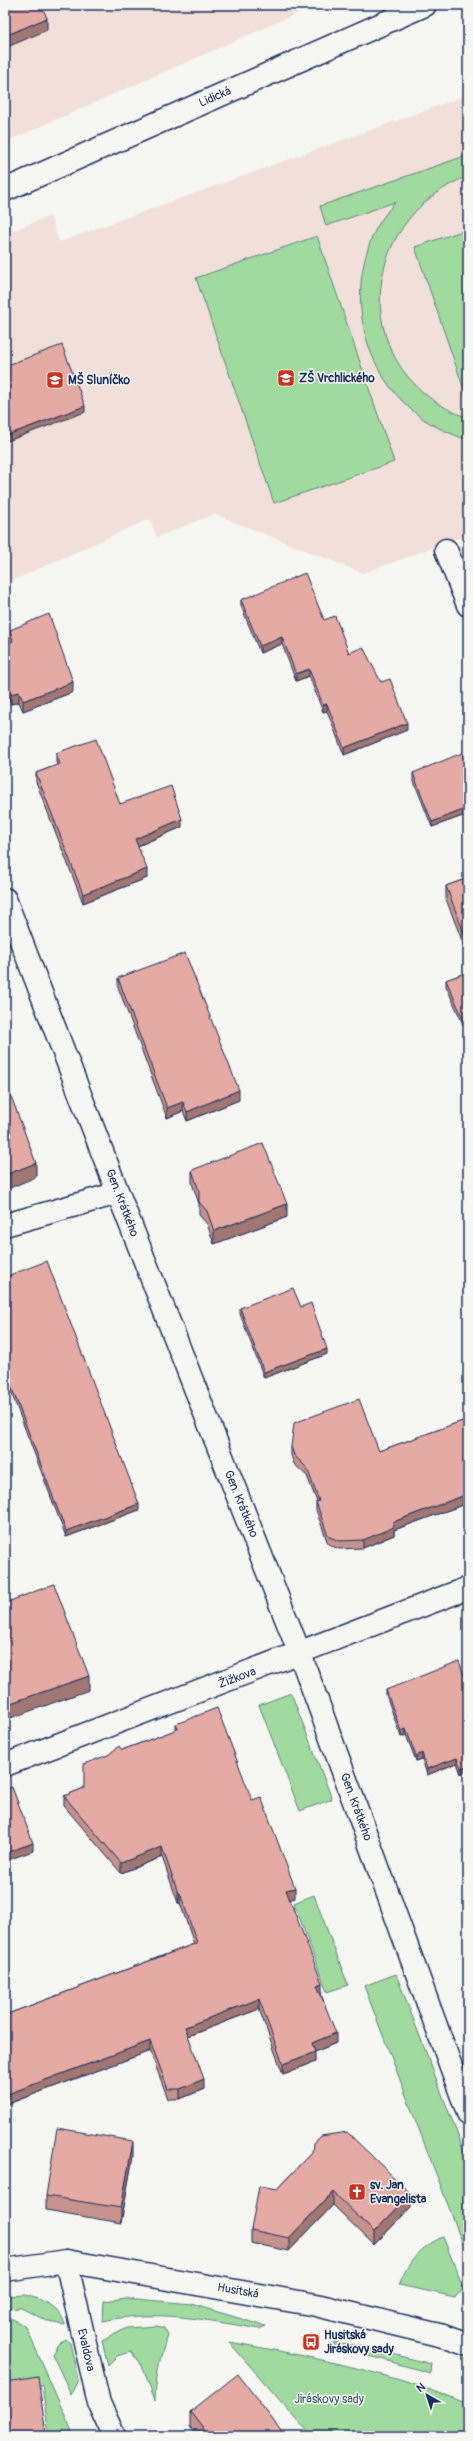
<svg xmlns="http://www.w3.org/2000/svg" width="473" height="2441" font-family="Pangolin,sans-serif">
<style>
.built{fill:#f1dfda}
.green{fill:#a1da9f;stroke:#5e847e}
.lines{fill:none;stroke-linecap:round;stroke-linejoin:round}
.street-casing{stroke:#1b2f5e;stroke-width:25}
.secondary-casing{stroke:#1b2f5e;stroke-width:25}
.street{stroke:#f6f6f2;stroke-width:22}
.secondary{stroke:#f6f6f2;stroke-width:22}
.wall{fill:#c5928c;stroke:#1b2f5e}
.shaded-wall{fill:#a07772;stroke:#1b2f5e}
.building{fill:#e5aaa3;stroke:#1b2f5e}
.labels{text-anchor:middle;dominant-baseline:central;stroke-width:3;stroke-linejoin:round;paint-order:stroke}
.street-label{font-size:12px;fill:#1b2f5e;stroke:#f6f6f2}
.poi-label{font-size:12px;font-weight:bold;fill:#1b2f5e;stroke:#f6f6f2;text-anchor:start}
.park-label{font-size:12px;fill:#3c5a6e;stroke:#f6f6f2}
</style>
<rect width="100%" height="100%" fill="#f6f6f2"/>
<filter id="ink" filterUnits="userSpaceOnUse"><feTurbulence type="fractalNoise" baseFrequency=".025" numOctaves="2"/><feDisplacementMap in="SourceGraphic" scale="8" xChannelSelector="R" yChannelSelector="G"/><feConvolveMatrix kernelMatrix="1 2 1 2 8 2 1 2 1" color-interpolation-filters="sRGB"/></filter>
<g filter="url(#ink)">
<g class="built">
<path d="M5 5H316L5 142Z"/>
<path d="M468 95V535L363 573 214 514 157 537 149 519 5 584V234L50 216 59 242Z"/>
</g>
<g class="green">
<path d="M468 155V176C353 222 349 375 468 418V440C451 434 434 427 419 416 363 373 346 299 373 235 378 223 387 212 395 202L326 226 320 206Z"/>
<path d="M468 229V397L467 398 415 247Z"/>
<path d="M317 236 394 462 274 503 196 278Z"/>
<path d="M291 1693 332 1799 300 1811 259 1705Z"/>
<path d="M314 1895 348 1985 327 1992 294 1903Z"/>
<path d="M396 1974 468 2162V2257L364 1986Z"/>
<path d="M443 2237 464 2289 455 2297 399 2285C408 2262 420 2247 443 2237Z"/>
<path d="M25 2295C42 2300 60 2305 65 2325L49 2322 21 2308 5 2309V2296Z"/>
<path d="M126 2298 191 2304 265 2326 260 2329C205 2320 158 2309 103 2321L104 2301Z"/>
<path d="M5 2318H11L26 2327 74 2436H49L42 2385 5 2389Z"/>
<path d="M157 2326 165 2328 168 2336C159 2357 156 2377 155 2400L142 2366 131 2352 117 2356 108 2365 102 2341 127 2328Z"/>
<path d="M66 2340 70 2343 78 2380 71 2394 52 2354 59 2343Z"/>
<path d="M229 2342C310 2356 392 2373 468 2404V2436H311Z"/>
<path d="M333 2342 366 2347 431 2364 430 2373 335 2346Z"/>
</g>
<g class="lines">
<defs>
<g id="street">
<path d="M446 550 468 605"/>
<path d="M5 899 118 1193 300 1654 468 2113"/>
<path d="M5 1225 118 1193"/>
<path d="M5 1765 468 1588"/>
<path d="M66 2261 99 2403 114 2436"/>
<path d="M5 2270 66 2261 316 2305 443 2336 468 2345"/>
</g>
<path id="secondary" d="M5 190 425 5"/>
</defs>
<use href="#street" class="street-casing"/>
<use href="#secondary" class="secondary-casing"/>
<use href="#street" class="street"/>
<use href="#secondary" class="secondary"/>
</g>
<g class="wall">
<path d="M241 600 324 620 349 653 381 682 407 730 344 755 327 711 323 712 309 676 296 681 282 644 260 653 241 606Z"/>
<path d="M10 630 73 692 23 711 19 702 11 704 5 689V645L11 642 10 640Z"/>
<path d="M56 753 120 804 182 827 138 846 147 878 83 903 36 782V773L57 765 56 762Z"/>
<path d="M468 768V814L432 827 413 779V773Z"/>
<path d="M468 878 466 951 446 899V886Z"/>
<path d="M468 972 466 1031 446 986V980Z"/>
<path d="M118 978 239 1100 187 1121 183 1111 167 1118 118 987Z"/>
<path d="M192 1170 287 1217 214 1244 207 1224 199 1215V1204L192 1183Z"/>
<path d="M5 1277 139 1510 66 1537 5 1376Z"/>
<path d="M301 1307 327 1354 264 1378 240 1314V1308Z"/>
<path d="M468 1419V1503L394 1530V1535L363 1548 339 1549 330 1545 327 1541 316 1510V1502H317L307 1476 294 1464 291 1455V1447L379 1451Z"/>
<path d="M468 1687 461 1774 457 1763 427 1775 422 1759 416 1761 406 1735 401 1737 386 1695V1690Z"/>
<path d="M176 1724 252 1800 295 1898 290 1899 322 1993H321L336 2043 314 2052 315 2062 283 2074 259 2009 188 2036 204 2089 180 2099H168L150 2051 5 2105V2015L194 1944 180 1903H178L162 1857 121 1873 64 1806V1796L84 1788 122 1750 176 1730Z"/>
<path d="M312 2152 411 2207 374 2245 333 2205 289 2251 251 2243V2230L277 2189Z"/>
<path d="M133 2156 121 2223 46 2210V2196Z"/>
<path d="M190 2412 285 2436H198L190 2427Z"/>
</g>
<g class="shaded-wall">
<path d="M111 5H118L111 8Z"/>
<path d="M47 18V30L5 48V36Z"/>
<path d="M85 406V412L5 442V436Z"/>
<path d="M282 637V644L260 653V646Z"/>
<path d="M309 669V676L296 681V674Z"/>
<path d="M73 682V692L23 711V701Z"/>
<path d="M19 692V702L11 704V694Z"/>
<path d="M327 704V711L323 712V705Z"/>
<path d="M407 723V730L344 755V748Z"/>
<path d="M468 808V814L432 827V822Z"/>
<path d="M182 819V827L135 847V839Z"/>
<path d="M147 869V878L83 903V894Z"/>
<path d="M468 937V950L466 951V938Z"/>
<path d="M468 1024V1030L466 1031V1025Z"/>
<path d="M239 1090V1100L187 1121V1112Z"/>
<path d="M183 1102V1111L167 1118V1108Z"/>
<path d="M36 1163V1177L5 1190V1175Z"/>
<path d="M287 1204V1217L214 1244V1231Z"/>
<path d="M327 1349V1354L264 1378V1372Z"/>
<path d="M468 1494V1503L394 1530V1535L363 1548V1540L393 1522Z"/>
<path d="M139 1504V1510L66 1537V1531Z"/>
<path d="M89 1676V1690L5 1720V1705Z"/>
<path d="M406 1729V1735L401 1737V1731Z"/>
<path d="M422 1753V1759L416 1761V1756Z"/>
<path d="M457 1758V1763L427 1775V1769Z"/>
<path d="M468 1766V1771L461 1774V1768Z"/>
<path d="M33 1843V1851L5 1861V1853Z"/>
<path d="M162 1847V1857L121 1873V1863Z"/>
<path d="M295 1888V1898L286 1901V1890Z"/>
<rect x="178" y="1893" width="2" height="10"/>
<path d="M322 1983V1993L317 1995V1985Z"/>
<path d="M259 1999V2009L185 2037V2027Z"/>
<path d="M336 2033V2043L312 2053V2043Z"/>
<path d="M150 2041V2051L5 2105V2095Z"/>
<path d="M315 2052V2062L283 2074V2064Z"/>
<path d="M204 2079V2089L180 2099V2089Z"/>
<path d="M133 2141V2156L121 2223V2208Z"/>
<path d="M333 2192V2205L289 2251V2238Z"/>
<path d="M411 2194V2207L374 2245V2232Z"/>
</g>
<g class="building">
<path d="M5 5H41L47 18 5 36Z"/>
<path d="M62 345 85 406 5 436V366Z"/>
<path d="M305 573 324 620 335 616 349 653 363 647 381 682 390 679 407 723 344 748 327 704 323 705 309 669 296 674 282 637 260 646 241 600Z"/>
<path d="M49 614 73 682 23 701 19 692 11 694 5 679V645L13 641 10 630Z"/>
<path d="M96 739 120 804 171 786 182 819 135 839 147 869 83 894 36 773 60 764 56 753Z"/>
<path d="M462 753 468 768V808L432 822 413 773Z"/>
<path d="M468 878V937L466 938 446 886Z"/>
<path d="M185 953 239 1090 187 1112 183 1102 167 1108 118 978Z"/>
<path d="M468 972V1024L466 1025 446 980Z"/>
<path d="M5 1080 36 1163 5 1175Z"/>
<path d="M263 1143 287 1204 214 1231 207 1211 199 1202V1191L192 1170Z"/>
<path d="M47 1261 139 1504 66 1531 5 1370V1277Z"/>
<path d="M293 1288 301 1307 311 1303 327 1349 264 1372 240 1308Z"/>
<path d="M359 1399 379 1451 468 1419V1494L393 1522 394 1527 363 1540 339 1541 330 1537 327 1533 316 1502 319 1501 307 1468 294 1455 291 1447 294 1423Z"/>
<path d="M54 1584 89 1676 5 1705V1603Z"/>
<path d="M459 1661 468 1687V1695L466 1696 468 1700V1766L461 1768 457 1758 427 1769 422 1753 416 1756 406 1729 401 1731 386 1690Z"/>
<path d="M217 1708 252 1800 261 1797 295 1888 286 1890 322 1983 317 1985 336 2033 312 2043 315 2052 283 2064 259 1999 185 2027 204 2079 180 2089H168L150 2041 5 2095V2015L197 1943 180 1893H178L162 1847 121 1863 64 1796 84 1788V1764L108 1755 119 1746 122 1750 178 1729 176 1724Z"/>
<path d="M12 1787 33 1843 5 1853V1790Z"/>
<path d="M57 2128 133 2141 121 2208 46 2196Z"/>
<path d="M347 2132 411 2194 374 2232 333 2192 289 2238 251 2230 259 2186 277 2189 312 2152 313 2144 321 2136Z"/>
<path d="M238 2374 285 2436H209L190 2412Z"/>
<path d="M38 2377 46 2435 42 2436H5V2382Z"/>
</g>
</g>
<defs>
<symbol id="school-square" viewBox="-11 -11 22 22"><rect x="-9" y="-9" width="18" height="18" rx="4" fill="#c8321e" stroke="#f6f6f2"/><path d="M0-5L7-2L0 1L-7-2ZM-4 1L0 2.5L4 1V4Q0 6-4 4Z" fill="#fff"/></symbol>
<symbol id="church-square" viewBox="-11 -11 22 22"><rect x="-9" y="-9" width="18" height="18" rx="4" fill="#c8321e" stroke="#f6f6f2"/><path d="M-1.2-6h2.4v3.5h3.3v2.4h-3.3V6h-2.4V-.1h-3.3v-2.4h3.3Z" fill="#fff"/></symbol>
<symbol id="bus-square" viewBox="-11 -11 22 22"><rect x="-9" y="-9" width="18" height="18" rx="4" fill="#c8321e" stroke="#f6f6f2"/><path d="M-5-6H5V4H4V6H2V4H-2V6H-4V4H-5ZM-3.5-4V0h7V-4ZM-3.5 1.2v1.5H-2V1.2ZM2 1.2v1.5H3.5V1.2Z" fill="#fff"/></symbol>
</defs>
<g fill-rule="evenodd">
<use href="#school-square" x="276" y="368" width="20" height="20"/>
<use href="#school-square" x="45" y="370" width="20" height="20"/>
<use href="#church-square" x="347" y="2182" width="20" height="20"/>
<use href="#bus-square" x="301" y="2332" width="20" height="20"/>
</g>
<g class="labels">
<g class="street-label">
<text transform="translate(215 97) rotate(-24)">Lidická</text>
<text transform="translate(122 1203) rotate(69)">Gen. Krátkého</text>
<text transform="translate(241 1504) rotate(68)">Gen. Krátkého</text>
<text transform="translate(237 1678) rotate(-21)">Žižkova</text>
<text transform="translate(356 1807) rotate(70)">Gen. Krátkého</text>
<text transform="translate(238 2291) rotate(10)">Husitská</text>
<text transform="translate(86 2350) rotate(77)">Evaldova</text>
</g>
<g class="poi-label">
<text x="299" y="378">ZŠ Vrchlického</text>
<text x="68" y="380">MŠ Sluníčko</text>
<text x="370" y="2185">sv. Jan<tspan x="370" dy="14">Evangelista</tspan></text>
<text x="324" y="2335">Husitská<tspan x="324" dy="14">Jiráskovy sady</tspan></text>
</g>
<g class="park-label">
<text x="329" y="2399">Jiráskovy sady</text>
</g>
</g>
<rect width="473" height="2441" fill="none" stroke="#f6f6f2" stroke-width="20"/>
<rect x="10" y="10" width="453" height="2421" fill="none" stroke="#1b2f5e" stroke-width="1.5" filter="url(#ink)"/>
<g transform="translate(427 2395) rotate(321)" stroke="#f6f6f2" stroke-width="3" paint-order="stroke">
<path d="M0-3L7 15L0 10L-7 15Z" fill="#1b2f5e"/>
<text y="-6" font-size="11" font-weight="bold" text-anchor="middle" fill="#1b2f5e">N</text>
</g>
</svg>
